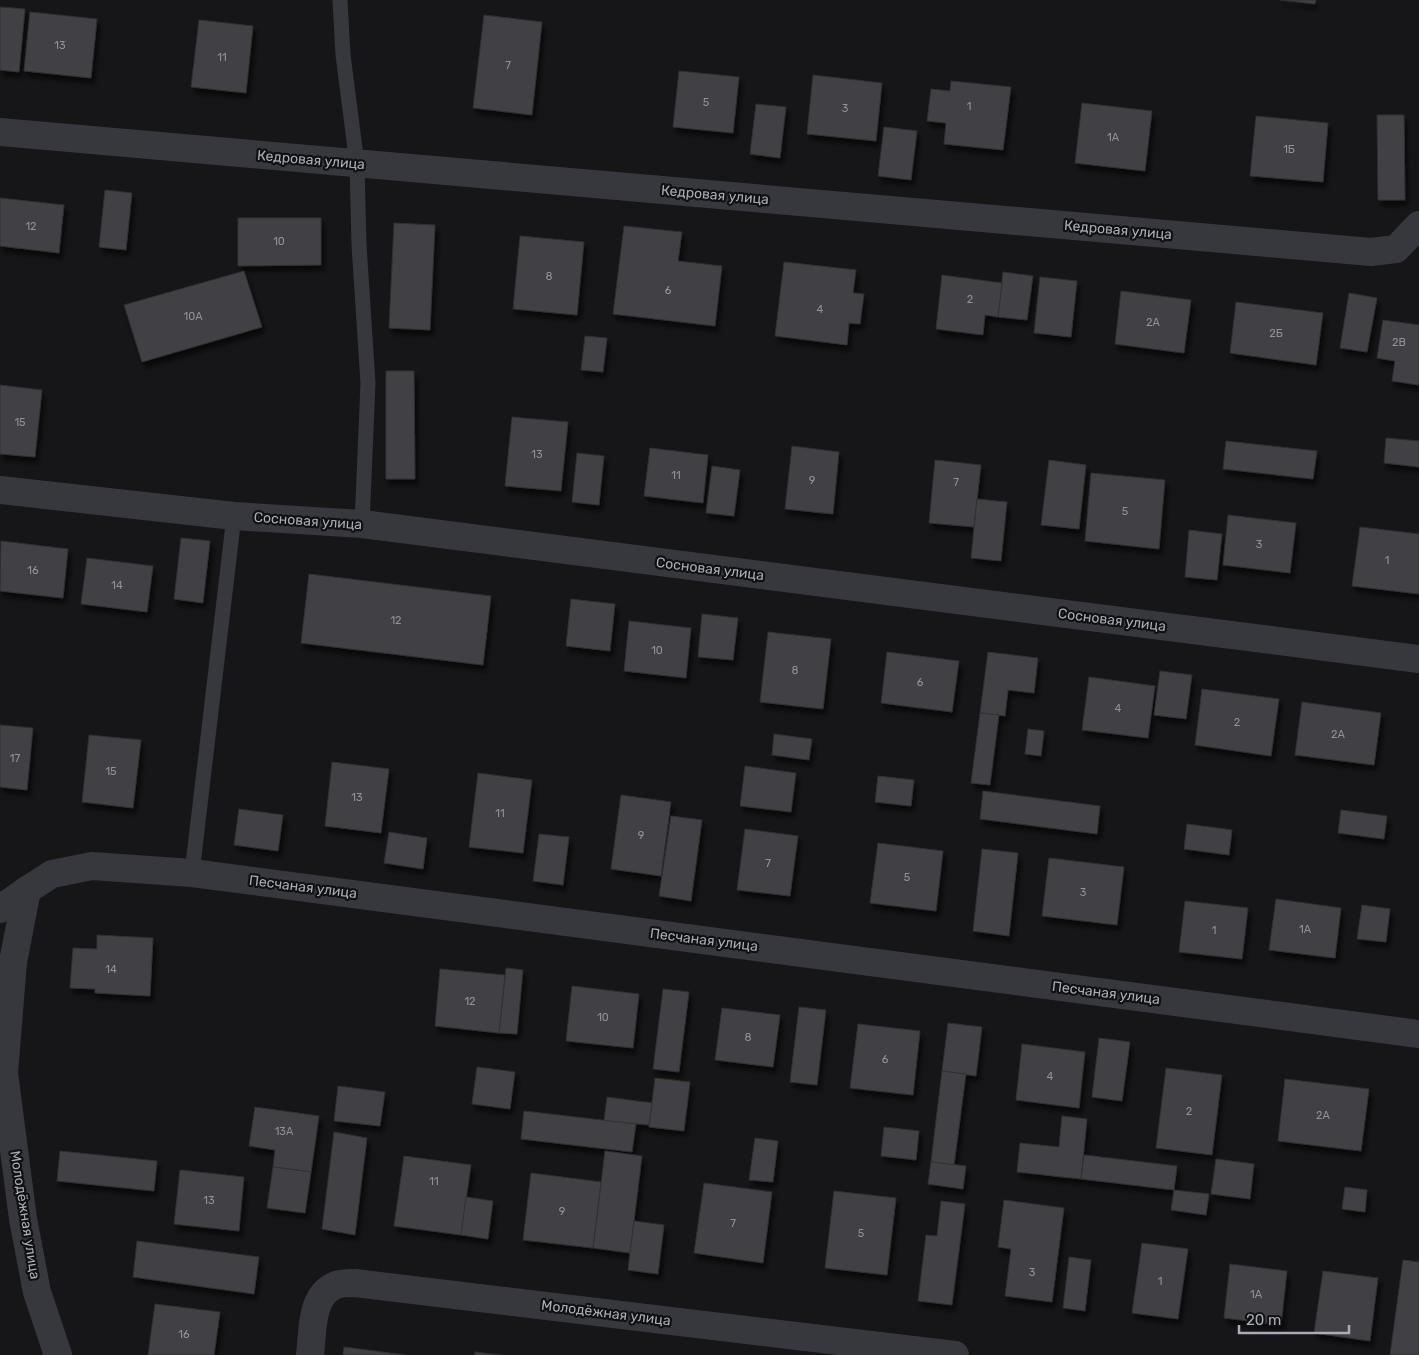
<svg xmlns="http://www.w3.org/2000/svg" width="1419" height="1355" font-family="Rubik,sans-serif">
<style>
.building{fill:#404145;stroke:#303034;filter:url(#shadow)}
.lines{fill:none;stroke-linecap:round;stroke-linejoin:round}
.service{stroke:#37383d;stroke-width:15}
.minor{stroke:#37383d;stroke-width:28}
.labels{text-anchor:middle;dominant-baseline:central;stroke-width:4.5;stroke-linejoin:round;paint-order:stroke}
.number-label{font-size:11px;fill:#8e929b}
.street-label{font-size:14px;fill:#a8adb8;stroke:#111113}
</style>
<defs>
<filter id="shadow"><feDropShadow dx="3" dy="5.5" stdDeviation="2.5" flood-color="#0009"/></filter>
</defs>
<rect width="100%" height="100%" fill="#161618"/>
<g class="building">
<path d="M1280 0H1316L1315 4Z"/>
<path d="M0 7 25 9 19 72 0 70Z"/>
<path d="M30 12 97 19 91 78 24 71Z"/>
<path d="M484 15 542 22 532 115 473 108Z"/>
<path d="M199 20 253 26 246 93 191 87Z"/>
<path d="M679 71 739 77 733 133 673 127Z"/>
<path d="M813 75 882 83 876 141 807 134Z"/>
<path d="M951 81 1011 87 1003 150 944 144 946 123 927 121 931 89 950 91Z"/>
<path d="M1082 103 1152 111 1145 171 1075 163Z"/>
<path d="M756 104 786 107 780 158 750 154Z"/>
<path d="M1377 115H1404L1405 200H1378Z"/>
<path d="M1256 116 1328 123 1323 182 1250 176Z"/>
<path d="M884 127 917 131 911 180 878 176Z"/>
<path d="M105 190 132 193 126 250 99 247Z"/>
<path d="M0 198 64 205 59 253 0 246Z"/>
<path d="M238 218H321V265L238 266Z"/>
<path d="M394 223 435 225 430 330 389 328Z"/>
<path d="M624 226 682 232 678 261 722 266 715 326 613 314Z"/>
<path d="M520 236 584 242 577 315 513 309Z"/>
<path d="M784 262 856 270 853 293 864 294 860 324 849 323 847 345 775 336Z"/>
<path d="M244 271 262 327 142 362 124 305Z"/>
<path d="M1003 272 1033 276 1027 320 998 317Z"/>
<path d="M942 275 1002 283 998 317 985 315 983 335 936 329Z"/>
<path d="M1040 277 1077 281 1071 337 1034 333Z"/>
<path d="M1121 291 1191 300 1184 353 1115 344Z"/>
<path d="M1349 293 1377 298 1367 352 1340 348Z"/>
<path d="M1236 302 1323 313 1316 365 1230 353Z"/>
<path d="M1383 320 1419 325V385L1392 381 1395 361 1377 358Z"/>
<path d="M585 336 607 338 603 372 581 370Z"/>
<path d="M386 371H414L415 479H386Z"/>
<path d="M0 385 42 390 35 457 0 454Z"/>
<path d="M512 417 568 422 561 491 505 486Z"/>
<path d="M1386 438 1419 441V467L1384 463Z"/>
<path d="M1226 441 1317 451 1313 479 1223 469Z"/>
<path d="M792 446 839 452 833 514 785 509Z"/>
<path d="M650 448 708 455 703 503 644 496Z"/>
<path d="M577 453 604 456 599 505 572 502Z"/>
<path d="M935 460 981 465 974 527 929 523Z"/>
<path d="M1049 460 1086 465 1079 529 1041 525Z"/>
<path d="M712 466 740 470 734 516 706 513Z"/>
<path d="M1091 473 1165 480 1159 549 1085 541Z"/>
<path d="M977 499 1007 502 1001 561 971 558Z"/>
<path d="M1228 515 1296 523 1290 573 1223 565Z"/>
<path d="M1360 527 1419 534V594L1352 586Z"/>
<path d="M1189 530 1222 534 1217 580 1185 577Z"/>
<path d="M181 538 210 541 203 603 174 599Z"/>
<path d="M1 541 68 549 63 598 0 591Z"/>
<path d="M87 558 153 566 147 612 81 604Z"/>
<path d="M309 574 491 596 483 665 301 643Z"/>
<path d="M571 599 615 604 610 651 566 646Z"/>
<path d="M702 614 738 618 733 660 698 657Z"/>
<path d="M629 621 691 628 686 678 624 671Z"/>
<path d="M768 632 831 639 823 709 760 702Z"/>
<path d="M887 652 959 661 952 712 881 703Z"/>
<path d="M988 652 1038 658 1034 693 1008 690 1005 716 980 713Z"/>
<path d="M1160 671 1192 675 1186 719 1154 715Z"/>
<path d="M1089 677 1155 686 1148 738 1082 730Z"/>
<path d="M1202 689 1279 699 1271 756 1195 745Z"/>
<path d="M1302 702 1381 713 1374 765 1295 755Z"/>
<path d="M980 713 999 715 990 785 971 783Z"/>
<path d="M0 725 33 728 27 790 0 787Z"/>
<path d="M1028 729 1044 731 1041 756 1025 754Z"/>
<path d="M774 734 812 739 809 760 772 755Z"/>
<path d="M89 735 141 740 133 808 82 802Z"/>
<path d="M332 762 389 769 381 833 325 826Z"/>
<path d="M745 766 796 773 791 812 740 806Z"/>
<path d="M478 773 532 780 523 853 469 847Z"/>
<path d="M878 776 914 780 911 806 875 802Z"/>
<path d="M983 791 1100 806 1097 834 980 819Z"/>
<path d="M621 795 671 802 661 876 611 869Z"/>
<path d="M239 809 283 815 278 851 234 845Z"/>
<path d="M1341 810 1387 816 1384 839 1338 833Z"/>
<path d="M671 816 702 820 691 901 659 896Z"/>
<path d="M1187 824 1232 830 1229 855 1184 849Z"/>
<path d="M745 829 798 836 790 896 737 890Z"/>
<path d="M389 832 427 838 423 869 384 863Z"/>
<path d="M539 834 569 837 563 885 533 881Z"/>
<path d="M878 843 943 851 936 911 870 903Z"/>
<path d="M982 849 1018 853 1009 936 973 931Z"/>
<path d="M1049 858 1124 867 1117 925 1042 916Z"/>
<path d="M1276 899 1341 908 1335 958 1269 950Z"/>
<path d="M1185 901 1248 908 1242 959 1179 952Z"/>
<path d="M1362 905 1390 909 1386 942 1357 939Z"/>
<path d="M97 935 153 938 150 996 95 993V989L70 988 73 948 97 949Z"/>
<path d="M506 968 523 970 517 1034 499 1033Z"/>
<path d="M440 969 505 975 499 1033 435 1026Z"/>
<path d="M572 986 639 994 633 1048 566 1041Z"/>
<path d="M663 989 689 992 679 1072 653 1069Z"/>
<path d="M799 1007 826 1010 817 1085 790 1082Z"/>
<path d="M722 1008 780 1015 773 1067 715 1060Z"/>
<path d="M948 1023 982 1027 976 1076 942 1071Z"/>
<path d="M858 1024 920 1031 913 1095 850 1088Z"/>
<path d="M1099 1038 1130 1042 1122 1101 1092 1097Z"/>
<path d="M1022 1044 1085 1052 1079 1108 1016 1100Z"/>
<path d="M477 1067 515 1072 510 1109 472 1104Z"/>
<path d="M1166 1068 1222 1075 1212 1155 1156 1148Z"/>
<path d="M942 1071 966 1074 954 1165 931 1162Z"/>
<path d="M655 1078 690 1082 684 1131 649 1127Z"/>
<path d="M1285 1079 1369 1089 1361 1151 1278 1141Z"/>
<path d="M338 1086 385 1092 380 1126 334 1121Z"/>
<path d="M607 1097 652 1103 649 1125 604 1121Z"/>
<path d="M255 1107 319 1116 311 1172 273 1167 275 1150 249 1146Z"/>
<path d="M524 1111 636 1124 632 1152 521 1139Z"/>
<path d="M1062 1116 1087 1119 1081 1179 1017 1172 1020 1143 1059 1147Z"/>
<path d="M884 1127 919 1131 916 1160 881 1156Z"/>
<path d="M334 1132 367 1138 355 1235 322 1229Z"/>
<path d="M755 1138 778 1141 773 1182 749 1180Z"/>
<path d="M60 1151 157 1161 154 1191 57 1181Z"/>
<path d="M605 1151 642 1156 630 1253 593 1248Z"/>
<path d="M1084 1155 1177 1166 1174 1190 1081 1179Z"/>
<path d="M404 1156 471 1165 461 1235 394 1226Z"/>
<path d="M1216 1159 1254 1164 1250 1199 1211 1194Z"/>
<path d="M931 1162 966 1166 963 1189 928 1184Z"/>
<path d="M273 1167 311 1172 305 1213 267 1208Z"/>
<path d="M180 1170 244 1177 239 1231 174 1224Z"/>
<path d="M531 1173 601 1182 593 1248 523 1240Z"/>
<path d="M704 1183 772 1192 763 1263 694 1253Z"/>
<path d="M1345 1187 1367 1190 1365 1212 1342 1209Z"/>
<path d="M1174 1190 1209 1194 1206 1215 1171 1210Z"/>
<path d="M834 1191 896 1198 887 1275 825 1268Z"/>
<path d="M466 1197 493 1201 488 1239 461 1235Z"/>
<path d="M1004 1200 1064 1208 1052 1302 1005 1296 1011 1249 998 1247Z"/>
<path d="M941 1201 965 1204 952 1305 918 1301 926 1235 937 1236Z"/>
<path d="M634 1221 664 1225 658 1274 628 1270Z"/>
<path d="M137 1241 259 1257 254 1294 133 1277Z"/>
<path d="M1142 1243 1188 1249 1178 1319 1132 1313Z"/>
<path d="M1069 1257 1091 1260 1085 1311 1063 1308Z"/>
<path d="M1403 1260 1419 1262V1355H1390Z"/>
<path d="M1230 1264 1287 1271 1281 1325 1224 1318Z"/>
<path d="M1323 1271 1378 1278 1370 1341 1314 1333Z"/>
<path d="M155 1304 220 1312 214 1355H148Z"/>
<path d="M344 1347 405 1355H343Z"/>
<path d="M475 1352 501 1355H475Z"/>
</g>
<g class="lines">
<g class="service">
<path d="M340 0 343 55 357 164 359 245 368 383 362 524"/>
<path d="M192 873 234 516"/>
</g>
<g class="minor">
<path d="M0 132 1371 252 1396 249 1419 225"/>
<path d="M0 490 234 516 362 524 1419 659"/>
<path d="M27 890 13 962 4 1073 23 1219 37 1292 58 1355"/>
<path d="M0 909 27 890 52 874 92 866 192 873 1419 1034"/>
<path d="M310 1355C313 1332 310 1295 336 1285 341 1283 349 1283 355 1283L955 1355"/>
</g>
</g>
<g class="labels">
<g class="number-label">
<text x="60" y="45">13</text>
<text x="222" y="57">11</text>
<text x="508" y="65">7</text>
<text x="706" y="102">5</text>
<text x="969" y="106">1</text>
<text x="845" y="108">3</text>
<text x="1113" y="137">1А</text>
<text x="1289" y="149">1Б</text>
<text x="31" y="226">12</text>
<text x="279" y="241">10</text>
<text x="549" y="276">8</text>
<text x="668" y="290">6</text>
<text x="970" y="299">2</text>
<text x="820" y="309">4</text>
<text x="193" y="316">10А</text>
<text x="1153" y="322">2А</text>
<text x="1276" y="333">2Б</text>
<text x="1399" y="342">2В</text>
<text x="20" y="422">15</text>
<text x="537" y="454">13</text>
<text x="676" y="475">11</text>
<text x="812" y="480">9</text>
<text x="956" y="482">7</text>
<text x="1125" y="511">5</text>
<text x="1259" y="544">3</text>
<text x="1387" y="560">1</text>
<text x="33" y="570">16</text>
<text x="117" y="585">14</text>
<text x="396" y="620">12</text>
<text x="657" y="650">10</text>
<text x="795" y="670">8</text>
<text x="920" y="682">6</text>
<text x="1118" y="708">4</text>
<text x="1237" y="722">2</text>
<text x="1338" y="734">2А</text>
<text x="15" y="758">17</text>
<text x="111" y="771">15</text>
<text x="357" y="797">13</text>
<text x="500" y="813">11</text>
<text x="641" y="835">9</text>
<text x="768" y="863">7</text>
<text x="907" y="877">5</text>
<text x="1083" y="892">3</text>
<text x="1305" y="929">1А</text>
<text x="1214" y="930">1</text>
<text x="111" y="969">14</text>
<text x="470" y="1001">12</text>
<text x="603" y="1017">10</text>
<text x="748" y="1037">8</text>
<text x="885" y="1059">6</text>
<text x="1050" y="1076">4</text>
<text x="1189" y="1111">2</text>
<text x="1323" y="1115">2А</text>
<text x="284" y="1131">13А</text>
<text x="434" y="1181">11</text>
<text x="209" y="1200">13</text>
<text x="562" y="1211">9</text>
<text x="733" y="1223">7</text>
<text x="861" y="1233">5</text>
<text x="1032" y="1272">3</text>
<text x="1160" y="1281">1</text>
<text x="1256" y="1294">1А</text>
<text x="184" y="1334">16</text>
</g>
<g class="street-label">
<text transform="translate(311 160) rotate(5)">Кедровая улица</text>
<text transform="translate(715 195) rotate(5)">Кедровая улица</text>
<text transform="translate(1118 230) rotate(5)">Кедровая улица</text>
<text transform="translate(308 521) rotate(4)">Сосновая улица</text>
<text transform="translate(710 569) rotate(7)">Сосновая улица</text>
<text transform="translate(1112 620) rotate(7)">Сосновая улица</text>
<text transform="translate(303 887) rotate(7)">Песчаная улица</text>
<text transform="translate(704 940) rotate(7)">Песчаная улица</text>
<text transform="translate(1106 993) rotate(7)">Песчаная улица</text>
<text transform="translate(25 1215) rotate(81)">Молодёжная улица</text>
<text transform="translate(606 1313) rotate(7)">Молодёжная улица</text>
</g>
</g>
<path d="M1239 1325v8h110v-8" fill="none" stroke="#a8adb8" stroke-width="2.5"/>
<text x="1246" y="1325" font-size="15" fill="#a8adb8" stroke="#111113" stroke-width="4" paint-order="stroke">20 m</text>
</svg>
